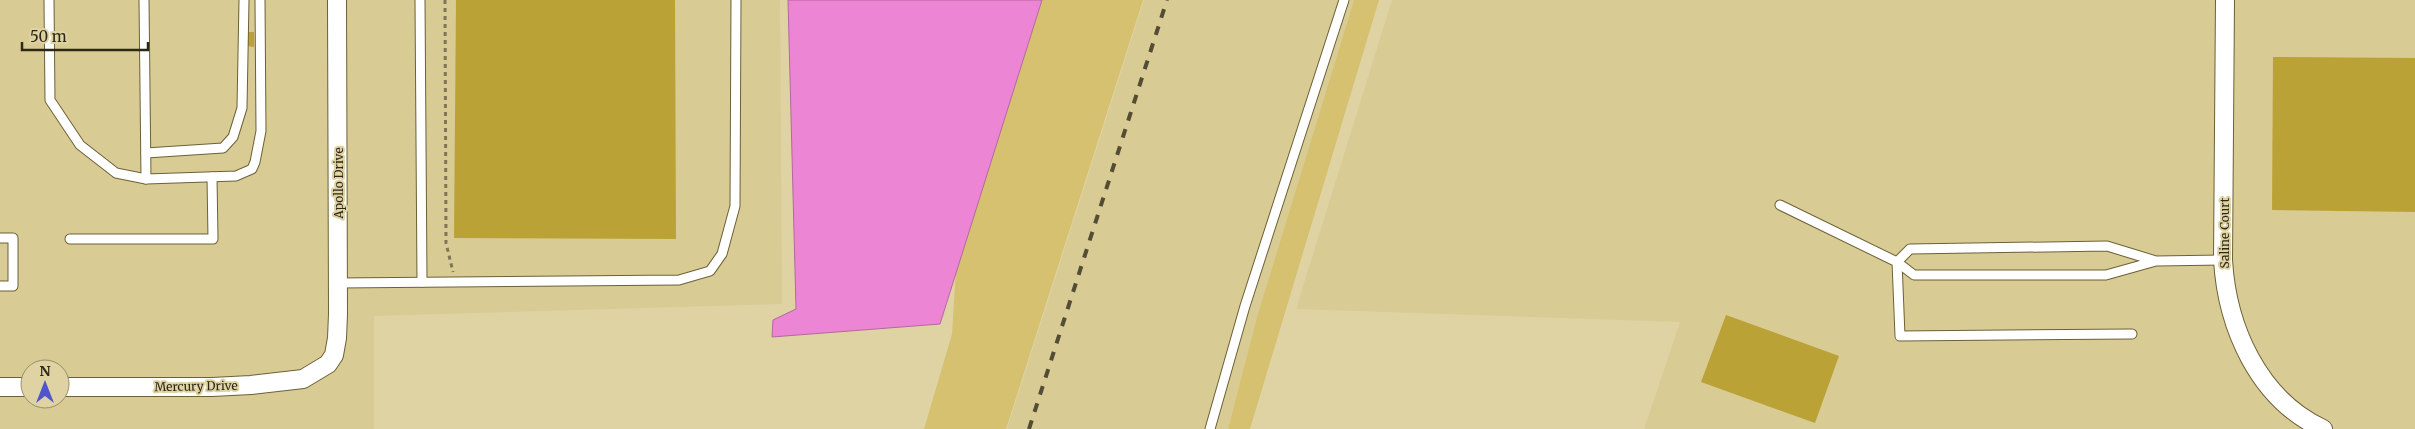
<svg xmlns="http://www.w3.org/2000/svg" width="2415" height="429" font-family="Merriweather,serif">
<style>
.built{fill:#d9cb94;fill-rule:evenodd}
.green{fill:#d5c16f}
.water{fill:#ed85d5;stroke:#b3699c}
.building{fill:#bba236}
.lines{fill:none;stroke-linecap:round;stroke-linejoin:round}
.service-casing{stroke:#6c6136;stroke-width:11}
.minor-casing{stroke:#6c6136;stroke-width:20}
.path{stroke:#7f7657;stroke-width:3;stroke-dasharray:4 4;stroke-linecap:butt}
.service{stroke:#fff;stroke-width:9}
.minor{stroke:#fff;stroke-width:18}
.rail{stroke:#534d35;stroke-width:4;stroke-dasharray:9 9;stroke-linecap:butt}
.labels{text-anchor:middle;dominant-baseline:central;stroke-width:4;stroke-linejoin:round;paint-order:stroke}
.street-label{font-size:12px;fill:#2d2816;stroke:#dfd3a4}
</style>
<rect width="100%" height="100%" fill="#dfd3a4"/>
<g class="built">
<path d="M0 0H780L782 304 374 316V429H0ZM30 369H60V399H30Z"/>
<path d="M1144 0H1354L1257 317 1228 429H1007Z"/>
<path d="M1392 0H2415V429H1644L1680 322 1296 309Z"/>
</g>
<g class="green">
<path d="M1042 0H1143L1006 429H924L952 334 956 269Z"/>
<path d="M1354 0H1379L1250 429H1228L1257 317Z"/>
</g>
<path class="water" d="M788 0H1042L940 324 772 337 773 320 796 309Z"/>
<g class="building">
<path d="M456 0H675L676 239 454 238Z"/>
<path d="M247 32H254V47L247 46Z"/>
<path d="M2273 57 2415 58V212L2272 210Z"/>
<path d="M1726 315 1839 356 1815 423 1701 382Z"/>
</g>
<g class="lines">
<defs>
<g id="service">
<path d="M49 0 50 100 80 145 116 173 146 179 236 176 252 169 255 162 261 131 260 0"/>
<path d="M144 0 146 179"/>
<path d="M420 0 422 282"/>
<path d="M146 153 223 148 233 137 242 108 244 0"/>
<path d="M1780 205 1897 262 1900 336 2132 334"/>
<path d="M0 238H13V286H0"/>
<path d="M70 239H213L212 177"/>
<path d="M2156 261 2107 246 1910 249 1897 262 1914 275H2106L2156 261 2223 260"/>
<path d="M338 283 679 280 710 271 722 254 735 206 736 0"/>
<path d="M1210 429 1245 306 1344 0"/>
</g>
<g id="minor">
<path d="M2225 0 2223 260C2227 327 2258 399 2323 429"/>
<path d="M0 387H30"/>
<path d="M60 387H212L251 385 303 379 328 364 334 355 337 338 338 314 337 0"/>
</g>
</defs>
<use href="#service" class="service-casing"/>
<use href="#minor" class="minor-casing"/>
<path class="path" d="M445 0 446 243 453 272"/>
<use href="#service" class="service"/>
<use href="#minor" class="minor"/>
<path class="rail" d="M1029 429 1167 0"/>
</g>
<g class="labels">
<g class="street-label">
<text transform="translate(338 183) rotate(-90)">Apollo Drive</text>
<text transform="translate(2224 233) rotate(-90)">Saline Court</text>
<text transform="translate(196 386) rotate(-1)">Mercury Drive</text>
</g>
</g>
<g transform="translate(45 384)"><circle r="24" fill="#dfd3a4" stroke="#988f6b"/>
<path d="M0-4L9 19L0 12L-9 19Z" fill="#5055cc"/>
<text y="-8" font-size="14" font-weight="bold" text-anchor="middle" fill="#2d2816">N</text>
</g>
<path d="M22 42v8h126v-8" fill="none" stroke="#2d2816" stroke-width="2.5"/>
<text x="30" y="42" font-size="15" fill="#2d2816" stroke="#dfd3a4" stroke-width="4" paint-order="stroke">50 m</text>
</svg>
